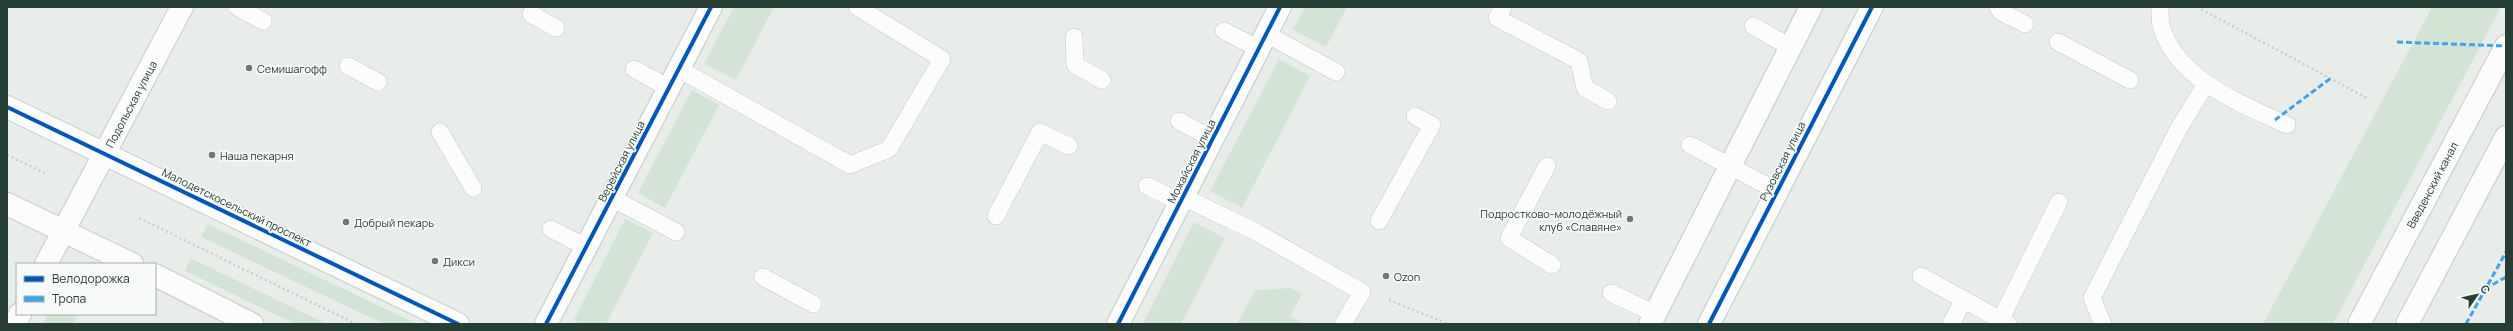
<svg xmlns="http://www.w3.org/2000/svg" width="2513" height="331" font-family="Manrope,sans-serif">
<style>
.green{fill:#d3e4d6}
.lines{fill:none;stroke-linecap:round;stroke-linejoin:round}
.lane-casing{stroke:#c5cac7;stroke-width:18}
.street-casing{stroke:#c5cac7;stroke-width:24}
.secondary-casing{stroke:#c4cac7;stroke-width:24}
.path{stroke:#c8ceca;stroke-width:2.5;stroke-dasharray:2 3;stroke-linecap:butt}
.lane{stroke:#fcfcfc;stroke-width:17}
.street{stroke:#fcfcfc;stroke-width:22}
.secondary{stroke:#fcfcfc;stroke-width:22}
.quiet{stroke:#3ea4eb;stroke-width:3;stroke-dasharray:6 3;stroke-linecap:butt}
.cycleway-casing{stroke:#f7faf8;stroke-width:6}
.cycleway{stroke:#0057b8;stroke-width:4}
.poi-dot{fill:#6b7b74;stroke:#f7faf8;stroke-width:1.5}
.labels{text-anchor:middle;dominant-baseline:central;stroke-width:3.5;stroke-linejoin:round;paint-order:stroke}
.poi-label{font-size:11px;fill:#273e35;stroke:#f7faf8;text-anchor:start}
.street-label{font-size:11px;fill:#273e35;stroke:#f7faf8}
</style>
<rect width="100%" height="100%" fill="#e8edea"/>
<g class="green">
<path d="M734 7H774L736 80 704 64Z"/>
<path d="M1305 7H1347L1326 47 1293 30Z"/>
<path d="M2432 7H2501L2333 324H2263Z"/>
<path d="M1279 59 1310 76 1242 208 1210 191Z"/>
<path d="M692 90 719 105 665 208 638 193Z"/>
<path d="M625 219 653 233 606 324H581L574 320Z"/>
<path d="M1194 222 1225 238 1181 324H1143Z"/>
<path d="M208 224 417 324H384L201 237Z"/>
<path d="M190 258 327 324H295L185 271Z"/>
<path d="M1291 288 1302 294 1290 316 1304 324H1237L1255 290Z"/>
<path d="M48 314H75L78 315 73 324H43Z"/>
</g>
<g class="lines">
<defs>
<g id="lane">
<path d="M237 7 263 21"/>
<path d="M1503 7 1497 18 1579 61 1585 88 1608 101"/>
<path d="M1998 7 2001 12 2025 24"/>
<path d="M2160 7C2160 13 2160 20 2161 25 2175 79 2242 104 2287 125"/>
<path d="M531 14 556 28"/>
<path d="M1753 26 1790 47"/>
<path d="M1224 31 1259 49"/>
<path d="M1266 34 1336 72"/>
<path d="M1074 37 1075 65 1102 80"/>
<path d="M2058 42 2130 80"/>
<path d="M348 66 378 82"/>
<path d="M634 69 669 88"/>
<path d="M679 69 850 165 889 149 942 59 857 7"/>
<path d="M1179 121 1213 139"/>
<path d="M440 132 473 188"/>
<path d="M1690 145 1777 191"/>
<path d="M1547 166 1509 238 1552 265"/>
<path d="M1147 186 1180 202"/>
<path d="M1183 197 1256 232 1362 292 1343 324"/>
<path d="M612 198 676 232"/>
<path d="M996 216 1040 132 1069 146"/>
<path d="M1379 221 1432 125 1415 116"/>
<path d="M551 229 586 247"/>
<path d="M1921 276 2008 324"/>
<path d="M763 277 813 304"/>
<path d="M1611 293 1655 314"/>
<path d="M2001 319 2059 202"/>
<path d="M1951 324 1964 299"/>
<path d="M2103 324 2092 298 2179 128 2206 84"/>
</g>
<g id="street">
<path d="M7 107 458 324"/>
<path d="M7 204 132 264"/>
<path d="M46 264 182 7"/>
<path d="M155 275 252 324"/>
<path d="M15 324 20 314"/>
<path d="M546 324 711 7"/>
<path d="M1118 324 1280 7"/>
<path d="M2359 324 2506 46"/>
</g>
<g id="secondary">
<path d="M1650 324 1811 7"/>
<path d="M1709 324 1872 7"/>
<path d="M2407 324 2506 137"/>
</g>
</defs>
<use href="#lane" class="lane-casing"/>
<use href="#street" class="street-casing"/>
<use href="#secondary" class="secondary-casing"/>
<g class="path">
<path d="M2197 7 2367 98"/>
<path d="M7 155 45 173"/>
<path d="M139 218 356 324"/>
<path d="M1389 300 1448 324"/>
</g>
<use href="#lane" class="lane"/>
<use href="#street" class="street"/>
<use href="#secondary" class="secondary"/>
<g class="quiet">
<path d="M2397 42 2506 46"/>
<path d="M2275 120 2331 78"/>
<path d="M2485 289 2506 277"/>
<path d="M2466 324 2506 252"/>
</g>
<defs>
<g id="cycleway">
<path d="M7 107 458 324"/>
<path d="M546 324 711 7"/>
<path d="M1118 324 1280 7"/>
<path d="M1709 324 1872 7"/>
</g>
</defs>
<use href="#cycleway" class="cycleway-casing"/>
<use href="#cycleway" class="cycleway"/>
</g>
<g class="poi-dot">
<circle cx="249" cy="68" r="4"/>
<circle cx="212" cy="155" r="4"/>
<circle cx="1630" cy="219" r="4"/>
<circle cx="346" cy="222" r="4"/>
<circle cx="435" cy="261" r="4"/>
<circle cx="1386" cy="276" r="4"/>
</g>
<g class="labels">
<g class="poi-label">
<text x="257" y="68">Семишагофф</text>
<text x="220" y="155">Наша пекарня</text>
<text x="1622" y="213" text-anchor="end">Подростково-молодёжный<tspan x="1622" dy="13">клуб «Славяне»</tspan></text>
<text x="354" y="222">Добрый пекарь</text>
<text x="443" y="261">Дикси</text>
<text x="1394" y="276">Ozon</text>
</g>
<g class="street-label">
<text transform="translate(131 104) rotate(-62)">Подольская улица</text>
<text transform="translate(621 161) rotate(-63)">Верейская улица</text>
<text transform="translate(1191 161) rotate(-63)">Можайская улица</text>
<text transform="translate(1782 161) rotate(-63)">Рузовская улица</text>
<text transform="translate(2432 185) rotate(-62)">Введенский канал</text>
<text transform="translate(237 207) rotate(26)">Малодетскосельский проспект</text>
</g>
</g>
<rect width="2513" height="331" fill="none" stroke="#273e35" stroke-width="16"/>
<rect x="16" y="263" width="140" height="52" fill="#f7faf8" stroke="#a4afaa"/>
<rect x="24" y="276" width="20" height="6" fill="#0057b8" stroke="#a4afaa"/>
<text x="52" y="283" font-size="12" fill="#273e35">Велодорожка</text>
<rect x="24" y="296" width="20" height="6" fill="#3ea4eb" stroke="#a4afaa"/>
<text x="52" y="303" font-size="12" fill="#273e35">Тропа</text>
<g transform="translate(2477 295) rotate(56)" stroke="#f7faf8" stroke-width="3" paint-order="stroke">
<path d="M0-3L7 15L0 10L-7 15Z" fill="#273e35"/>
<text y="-6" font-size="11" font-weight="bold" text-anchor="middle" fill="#273e35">С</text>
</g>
</svg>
